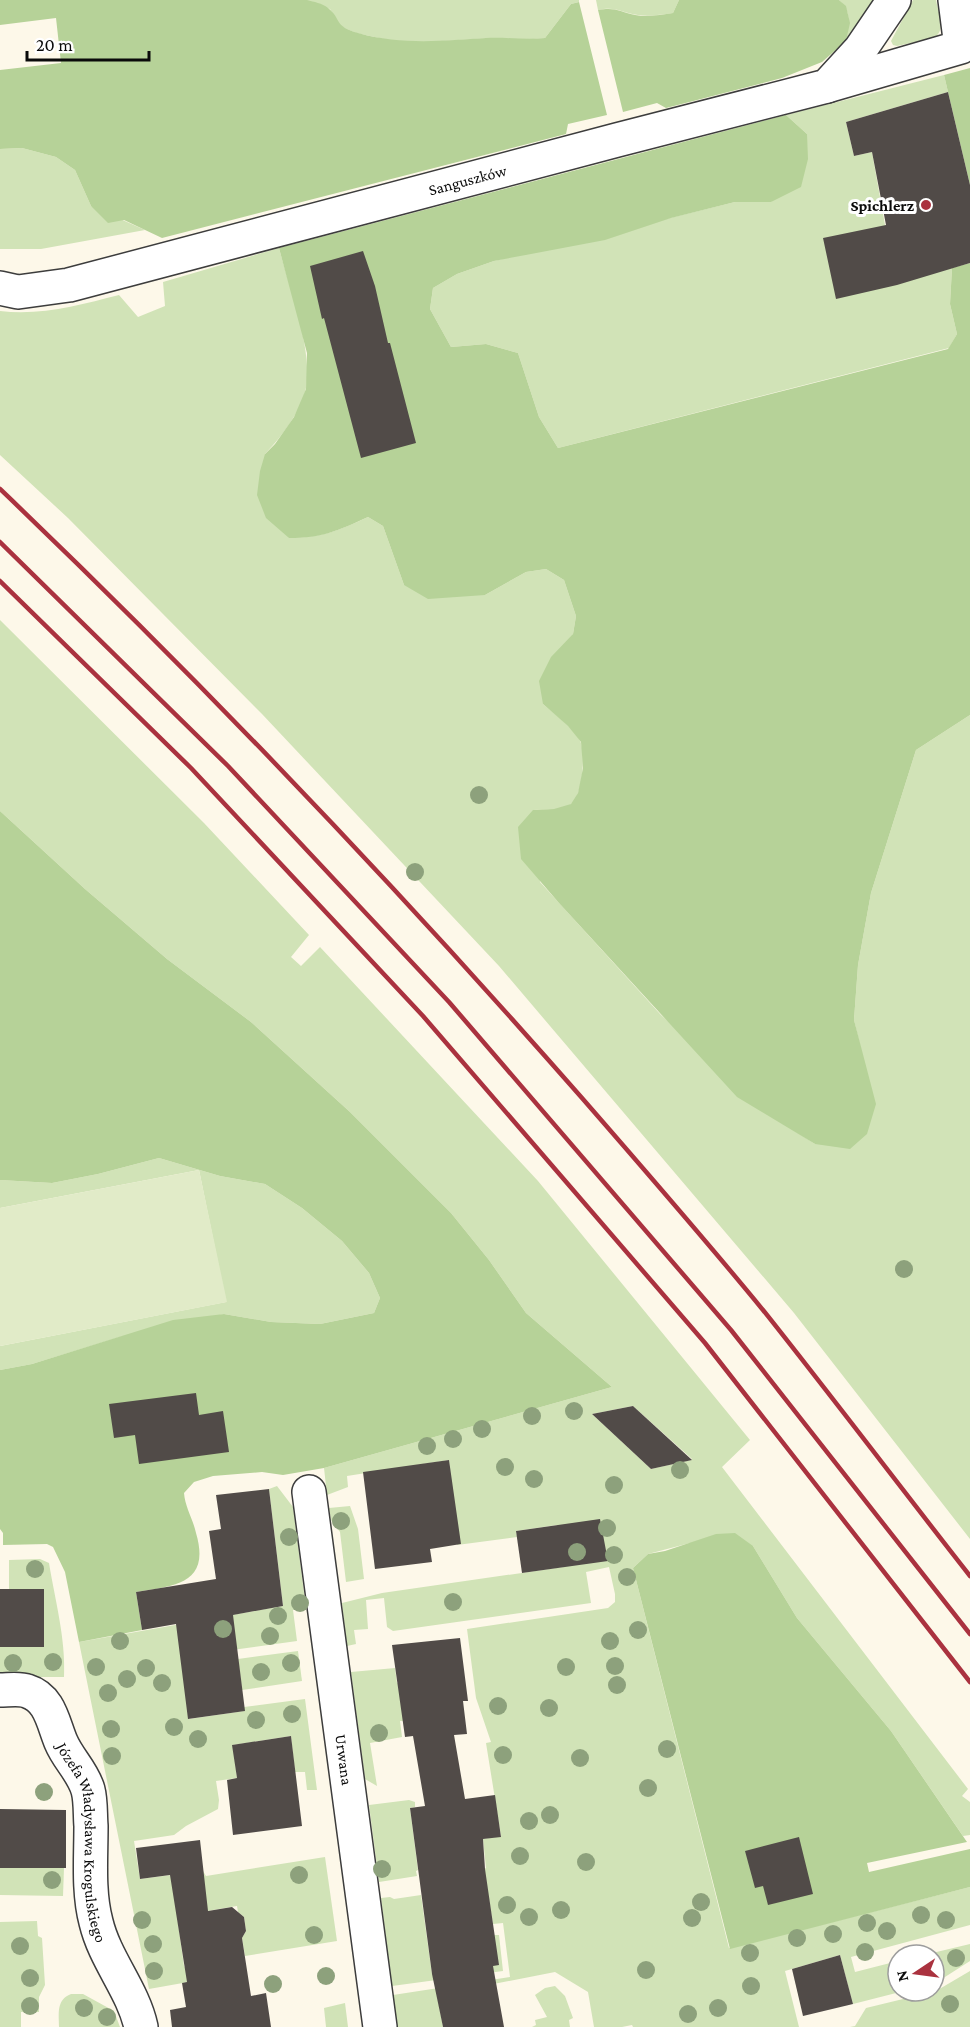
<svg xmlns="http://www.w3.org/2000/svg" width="970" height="2027" font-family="'Crimson Pro',serif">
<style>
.green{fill:#d1e3b7;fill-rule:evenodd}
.forest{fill:#b6d298}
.pitch{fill:#e1ebc8}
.building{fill:#514b48}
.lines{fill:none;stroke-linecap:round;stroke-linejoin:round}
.minor-casing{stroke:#3d3d3d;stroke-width:36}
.minor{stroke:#fff;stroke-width:33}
.rail{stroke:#aa323f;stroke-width:4.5}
.tree{fill:#8da17c}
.poi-dot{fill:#aa323f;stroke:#fff;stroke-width:2}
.labels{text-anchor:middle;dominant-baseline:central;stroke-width:6;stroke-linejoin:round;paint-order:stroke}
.street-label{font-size:16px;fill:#0a0a0a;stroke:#fff}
.poi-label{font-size:16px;font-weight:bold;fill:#0a0a0a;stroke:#fff;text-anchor:end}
</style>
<rect width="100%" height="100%" fill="#fdf8e9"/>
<g class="green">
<path d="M293 0H579V2L571 4 545 38 521 40 489 38 427 42 393 41 356 33 340 26 330 9Z"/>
<path d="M596 0H679L673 13C662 15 649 16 638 15 621 13 617 6 598 10Z"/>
<path d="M839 0H873L846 41C849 26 852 11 839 0Z"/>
<path d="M913 0H936C938 12 947 30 934 38L897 46 893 45 891 41Z"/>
<path d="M944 75 948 92 846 122 854 156 872 152 885 225 952 268 950 304 957 334 949 348 558 448 539 417 518 353 486 344 451 347 430 309 433 288 457 274 494 261 735 202H771L807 134 786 115Z"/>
<path d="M22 148 56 157 75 170 91 206 145 230 41 249H0V149Z"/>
<path d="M279 248C289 287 313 349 306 388 301 412 281 437 265 454L289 538C323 537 338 531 368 517L383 526 404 585 485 595 526 572 546 569 564 580 576 616 573 634 543 704C553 713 577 730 581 743 585 757 583 797 570 805 560 811 544 809 533 810L540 882 661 1015 781 1122 815 1144 864 1062 854 1020 858 965 871 893 916 750 970 715V1539L794 1313 499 966 262 714 68 518 0 455V311C41 316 80 305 119 295L138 317 165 306 163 282Z"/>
<path d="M0 620 204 823 309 935 291 957 301 966 320 947 538 1181 750 1440 722 1467 968 1789 962 1796 970 1802V1835L963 1836 891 1731 797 1618 753 1546 690 1543 648 1554 633 1568 729 1948 970 1887V1925L851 1957 855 1972 898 1961V1991H904L853 2004 840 1955 785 1971 799 2027H633L632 2025 622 2027H594L588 1992 555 1972 437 1995 443 2027H397L393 1995 510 1977 503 1923 493 1924 484 1869 486 1868 483 1839 501 1836 486 1743 491 1742 476 1698 467 1629 608 1608 615 1602V1594L609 1567 586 1572 591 1603 393 1631 387 1627 384 1598 366 1600 368 1629 354 1630 356 1644 347 1646 342 1603 382 1593 563 1567 557 1525 516 1531 517 1537 457 1545 449 1460 347 1476 348 1487 327 1495 324 1468 612 1387 526 1313 489 1260 451 1213 350 1112 251 1022 167 959 85 889 0 811ZM633 1406 692 1459 691 1460 651 1469 592 1414Z"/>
<path d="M159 1158 220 1176 265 1184 302 1208 342 1241 369 1273 380 1298 374 1313 320 1324 271 1322 224 1314 120 1337 32 1364 0 1370V1346L226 1302 199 1170 0 1208V1180L52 1183 98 1174Z"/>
<path d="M277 1486 293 1507 306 1608 293 1610 297 1641 181 1657 189 1719 244 1711V1707L305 1699 317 1790H307L305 1772H295L291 1736 233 1745 237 1778 216 1781 219 1800 218 1809 186 1826 174 1835 134 1841 140 1879 203 1871 206 1876 325 1857 337 1941 245 1956 242 1938 246 1931 244 1917 238 1912 237 1906 177 1916 184 1966 194 1981 149 1989 79 1642 283 1606 269 1489Z"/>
<path d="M350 1506 358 1529 364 1579 346 1582 340 1532 331 1520 329 1508Z"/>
<path d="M40 1559 49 1563C55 1600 66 1639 64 1677H0V1647H44V1590L9 1589V1560Z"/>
<path d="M298 1651 302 1681 242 1690 238 1659Z"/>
<path d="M395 1668 397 1683H400L405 1721H400L402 1737 370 1743 377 1786 365 1779 351 1672Z"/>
<path d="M409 1800 415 1802V1807L410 1808 418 1870 416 1871 417 1876 379 1882 369 1805Z"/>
<path d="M0 1868H64L63 1896 0 1895Z"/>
<path d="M421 1895 432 1974 494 1935H499L503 1971 392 1986 381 1898 390 1897 394 1899Z"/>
<path d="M37 1921 38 1936 42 1938 45 1985 39 1997V2012H21V2027H0V1922Z"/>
<path d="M970 1944V1961L934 1984V1955H924Z"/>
<path d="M970 1971V2027H850L855 2026 866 2008 936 1991Z"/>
<path d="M555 1986 565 1996 573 2018 569 2020 570 2027H532L536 2025 535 2020 547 2017 535 1995 545 1988Z"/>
<path d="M71 1994H83L114 2011 120 2027H59C59 2013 56 2000 71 1994Z"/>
<path d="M345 2003 348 2027H326L324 2008Z"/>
</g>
<g class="forest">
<path d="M0 0H307C314 2 322 3 328 8 342 19 333 26 358 33 401 45 442 41 486 38 506 37 525 40 545 38L571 4 579 2 607 115 568 124 566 134 162 238 124 220 108 223 91 206 75 170 56 157 22 148 0 149V70L61 63 56 18 0 25Z"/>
<path d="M679 0H839L846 6 850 23 846 41 822 62 782 78 666 108 657 103 623 112 598 10C617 7 619 12 635 15 647 17 661 15 673 13Z"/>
<path d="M970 68V185L944 75Z"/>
<path d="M786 115 807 134 808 159 801 187 771 202H735L671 218 605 240 494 261 457 274 433 288 430 309 451 347 486 344 518 353 539 417 558 448 948 349 957 334 950 304 952 268 970 263V715L916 750 871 893 858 965 854 1020 876 1104 867 1134 850 1149 815 1144 737 1097 559 903 521 859 518 827 533 810 554 809 571 804 578 793 583 768 581 742 568 726 543 704 539 681 551 657 573 634 576 616 564 580 546 569 526 572 485 595 428 599 404 585 383 526 368 517C337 531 323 538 289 538L266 518 257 495 260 471 265 454 275 444 294 417 306 389 307 353 279 248Z"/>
<path d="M0 811 85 889 167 959 251 1022 350 1112 451 1213 489 1260 526 1313 612 1387 324 1468 283 1475 262 1472 213 1476 194 1482 184 1493C185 1507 193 1519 196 1533 211 1584 175 1586 136 1592L142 1630 79 1642 65 1572 53 1547 47 1544 3 1545V1533L0 1529V1370L32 1364 173 1320 224 1314 271 1322 320 1324 374 1313 380 1298 369 1273 342 1241 302 1208 265 1184 220 1176 159 1158 98 1174 52 1183 0 1180Z"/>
<path d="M735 1533 753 1546 797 1618 891 1731 967 1842 867 1863 869 1872 970 1849V1887L730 1949 633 1568 648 1554 665 1551 716 1534Z"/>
</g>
<path class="pitch" d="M199 1170 227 1302 0 1346V1208Z"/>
<g class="building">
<path d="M948 92 970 185V263L897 285 836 299 823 238 886 225 872 152 854 156 846 122Z"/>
<path d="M363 251 375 286 388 343H390L416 443 361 458 324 318 322 319 310 266Z"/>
<path d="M196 1393 199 1415 223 1411 229 1452 139 1464 135 1435 114 1438 109 1404Z"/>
<path d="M633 1406 692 1460 651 1469 592 1414Z"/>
<path d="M449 1460 461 1544 430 1549 432 1562 375 1569 363 1472Z"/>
<path d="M269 1489 283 1606 233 1615 245 1711 188 1719 176 1624 142 1630 136 1592 216 1579 209 1531 221 1529 216 1495Z"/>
<path d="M600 1519 608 1561 522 1573 516 1531Z"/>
<rect x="0" y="1589" width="44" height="58"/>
<path d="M460 1638 468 1701H463L467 1734 454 1735 465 1799 495 1795 501 1837 483 1839 485 1869 499 1965 493 1966 504 2027H443L432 1974 410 1808 425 1806 413 1736 405 1737 392 1645Z"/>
<path d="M291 1736 302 1826 233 1835 227 1780 237 1778 232 1745Z"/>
<path d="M0 1809 66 1810V1868H0Z"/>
<path d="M799 1837 813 1894 768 1905 763 1886 755 1888 745 1851Z"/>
<path d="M200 1840 208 1911 232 1907 244 1917 246 1931 242 1938 251 1996 266 1993 271 2027H172L170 2010 186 2007 182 1983 187 1982 170 1875 140 1879 136 1848Z"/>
<path d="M840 1955 853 2004 803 2016 792 1969Z"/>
</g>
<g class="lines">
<defs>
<g id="minor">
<path d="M827 86 961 47 955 0"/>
<path id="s1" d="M0 288 18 292 69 285 617 140 827 86 860 50 894 0"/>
<path id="s2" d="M309 1492 380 2027"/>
<path id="s3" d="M0 1690C8 1690 19 1688 27 1691 50 1698 53 1723 61 1742 68 1759 83 1772 88 1790 91 1801 90 1815 91 1826 91 1858 88 1892 96 1922 105 1960 133 1990 141 2027"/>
</g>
</defs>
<use href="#minor" class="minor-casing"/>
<use href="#minor" class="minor"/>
<g class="rail">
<path d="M0 489C203 683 397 887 582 1098 643 1168 704 1238 763 1310 833 1398 901 1488 970 1576"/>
<path d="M0 542 228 766 449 1002 731 1330 970 1634"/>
<path d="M0 581 191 768 423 1016 705 1343 970 1682"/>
</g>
</g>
<g class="tree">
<circle cx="479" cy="795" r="9"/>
<circle cx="415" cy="872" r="9"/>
<circle cx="904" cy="1269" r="9"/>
<circle cx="574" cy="1411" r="9"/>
<circle cx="532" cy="1416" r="9"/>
<circle cx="482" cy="1429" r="9"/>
<circle cx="453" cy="1439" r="9"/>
<circle cx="427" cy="1446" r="9"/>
<circle cx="505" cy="1467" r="9"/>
<circle cx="680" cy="1470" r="9"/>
<circle cx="534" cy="1479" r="9"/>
<circle cx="614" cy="1485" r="9"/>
<circle cx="341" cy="1521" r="9"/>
<circle cx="607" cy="1528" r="9"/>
<circle cx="289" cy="1537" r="9"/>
<circle cx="577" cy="1552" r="9"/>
<circle cx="614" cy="1555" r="9"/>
<circle cx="35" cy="1569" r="9"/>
<circle cx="627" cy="1577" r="9"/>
<circle cx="453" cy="1602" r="9"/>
<circle cx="300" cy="1603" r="9"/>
<circle cx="278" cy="1616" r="9"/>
<circle cx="223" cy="1629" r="9"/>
<circle cx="638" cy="1630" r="9"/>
<circle cx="270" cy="1636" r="9"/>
<circle cx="120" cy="1641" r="9"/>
<circle cx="610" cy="1641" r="9"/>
<circle cx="53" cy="1662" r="9"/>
<circle cx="13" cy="1663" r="9"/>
<circle cx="291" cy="1663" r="9"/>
<circle cx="615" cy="1666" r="9"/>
<circle cx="96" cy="1667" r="9"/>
<circle cx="566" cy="1667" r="9"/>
<circle cx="146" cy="1668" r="9"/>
<circle cx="261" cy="1672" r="9"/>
<circle cx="127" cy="1679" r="9"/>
<circle cx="162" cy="1683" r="9"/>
<circle cx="617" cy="1685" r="9"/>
<circle cx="108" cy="1693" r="9"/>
<circle cx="498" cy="1706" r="9"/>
<circle cx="549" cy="1708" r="9"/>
<circle cx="292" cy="1714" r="9"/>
<circle cx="256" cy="1720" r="9"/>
<circle cx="174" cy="1727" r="9"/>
<circle cx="111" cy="1729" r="9"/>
<circle cx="379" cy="1733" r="9"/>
<circle cx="198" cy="1739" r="9"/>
<circle cx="667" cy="1749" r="9"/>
<circle cx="503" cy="1755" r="9"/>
<circle cx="112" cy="1756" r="9"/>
<circle cx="580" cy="1758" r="9"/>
<circle cx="648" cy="1788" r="9"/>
<circle cx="44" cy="1792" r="9"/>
<circle cx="550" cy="1815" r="9"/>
<circle cx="529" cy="1821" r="9"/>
<circle cx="520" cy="1856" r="9"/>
<circle cx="586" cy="1862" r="9"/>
<circle cx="382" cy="1869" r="9"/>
<circle cx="299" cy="1875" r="9"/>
<circle cx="52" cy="1880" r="9"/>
<circle cx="701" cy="1902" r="9"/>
<circle cx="507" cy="1905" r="9"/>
<circle cx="561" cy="1910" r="9"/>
<circle cx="921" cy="1915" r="9"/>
<circle cx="529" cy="1917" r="9"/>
<circle cx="692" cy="1918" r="9"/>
<circle cx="142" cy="1920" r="9"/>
<circle cx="946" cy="1920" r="9"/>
<circle cx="867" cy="1923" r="9"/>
<circle cx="887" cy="1931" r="9"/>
<circle cx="833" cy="1934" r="9"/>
<circle cx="314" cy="1935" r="9"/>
<circle cx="797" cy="1938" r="9"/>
<circle cx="153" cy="1944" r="9"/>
<circle cx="20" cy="1946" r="9"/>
<circle cx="865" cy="1952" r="9"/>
<circle cx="750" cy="1953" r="9"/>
<circle cx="956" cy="1958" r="9"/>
<circle cx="646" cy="1970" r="9"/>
<circle cx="154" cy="1971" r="9"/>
<circle cx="326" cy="1976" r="9"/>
<circle cx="30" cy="1978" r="9"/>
<circle cx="273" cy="1984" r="9"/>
<circle cx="751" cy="1986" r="9"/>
<circle cx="950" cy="2004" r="9"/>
<circle cx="30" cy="2006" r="9"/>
<circle cx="84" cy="2008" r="9"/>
<circle cx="718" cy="2008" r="9"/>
<circle cx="688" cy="2014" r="9"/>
<circle cx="107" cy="2017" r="9"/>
</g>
<circle class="poi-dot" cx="926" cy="205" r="6"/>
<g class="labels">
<g class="street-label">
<text stroke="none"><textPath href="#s1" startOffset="482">Sanguszków</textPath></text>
<text stroke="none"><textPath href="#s2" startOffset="270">Urwana</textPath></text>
<text stroke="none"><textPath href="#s3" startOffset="196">Józefa Władysława Krogulskiego</textPath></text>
</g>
<g class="poi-label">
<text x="914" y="205">Spichlerz</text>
</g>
</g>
<g transform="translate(916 1973) rotate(257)"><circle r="28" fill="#ffffff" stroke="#9d9d9d" stroke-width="1.5"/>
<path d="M0-4.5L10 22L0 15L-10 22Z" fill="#aa323f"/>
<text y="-9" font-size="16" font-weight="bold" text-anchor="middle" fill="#0a0a0a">N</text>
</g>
<path d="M27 51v9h122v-9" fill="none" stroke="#0a0a0a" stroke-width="3"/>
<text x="36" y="51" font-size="18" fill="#0a0a0a" stroke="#ffffff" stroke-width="4.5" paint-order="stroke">20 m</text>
</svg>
